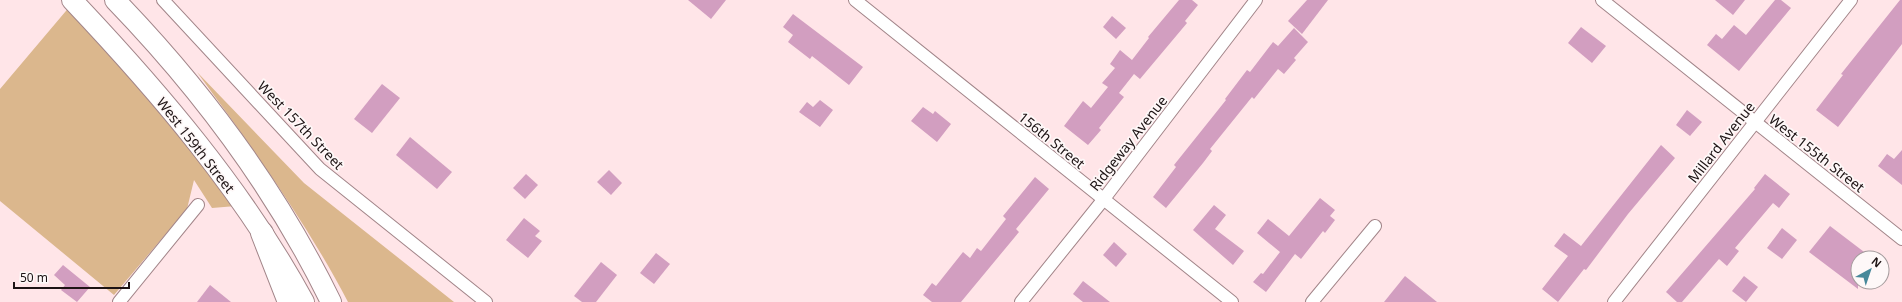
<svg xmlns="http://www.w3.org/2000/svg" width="1902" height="302" font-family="'Noto Sans',sans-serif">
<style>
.green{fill:#dbb78d}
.building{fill:#d29ec0}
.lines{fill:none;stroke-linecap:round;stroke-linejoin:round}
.street-casing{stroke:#a28589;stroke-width:14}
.primary-casing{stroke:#a28589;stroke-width:22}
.highway-casing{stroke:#a28589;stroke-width:24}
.street{stroke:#fff;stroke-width:12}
.primary{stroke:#fff;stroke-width:20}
.highway{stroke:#fff;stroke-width:22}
.labels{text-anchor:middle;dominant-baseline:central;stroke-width:3.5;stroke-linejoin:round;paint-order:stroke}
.street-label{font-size:14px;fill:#1d1314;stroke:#fef8f8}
</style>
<rect width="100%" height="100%" fill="#ffe5e8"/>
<g class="green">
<path d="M71 5 236 206 212 208 194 180 187 209 114 295 0 201V89Z"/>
<path d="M197 72 304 183 454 302H348C305 220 251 146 197 72Z"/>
</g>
<g class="building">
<path d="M688 0H726L711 19Z"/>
<path d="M1179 0H1192L1198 5 1185 21 1187 23 1140 79 1134 74 1119 93 1124 97 1099 128 1101 130 1088 145 1064 126 1083 101 1091 108 1108 87 1102 83 1115 68 1110 64 1120 50 1132 60 1149 38 1148 37Z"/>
<path d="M1307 0H1328L1302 34 1288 21Z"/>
<path d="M1715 0H1745L1733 15Z"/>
<path d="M1775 0H1781L1791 8 1739 71 1707 45 1716 34 1722 39 1734 25 1746 35Z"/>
<path d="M1900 0H1902V44L1838 127 1816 110 1843 75 1841 74Z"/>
<path d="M793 14 863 67 849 85 812 56 810 59 788 42 793 35 783 27Z"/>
<path d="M1112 16 1126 28 1116 39 1103 27Z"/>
<path d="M1581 27 1606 46 1592 63 1568 43Z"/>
<path d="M1294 28 1308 42 1294 58 1296 60 1284 74 1278 69 1254 99 1252 97 1210 149 1212 151 1203 163 1166 208 1153 197 1176 167 1174 165 1226 100 1225 99 1247 70 1250 72 1273 42 1278 46Z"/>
<path d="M382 84 400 98 372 133 354 119Z"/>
<path d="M820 100 833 110 820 127 799 112 807 102 813 107Z"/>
<path d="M923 107 933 114 935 111 951 124 937 142 911 121Z"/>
<path d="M1687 110 1702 122 1690 136 1676 125Z"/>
<path d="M410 137 452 172 437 189 396 155Z"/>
<path d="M1661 145 1675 158 1628 214 1586 270 1584 269 1558 302 1542 289 1568 256 1554 246 1564 233 1581 246Z"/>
<path d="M1902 150V185L1878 166 1887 154 1894 159Z"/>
<path d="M609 170 622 183 611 195 597 182Z"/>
<path d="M526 174 538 185 525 199 513 188Z"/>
<path d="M1765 174 1790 194 1779 208 1773 203 1735 248 1739 251 1727 266 1719 259 1682 302H1677L1666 292 1755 189 1754 188Z"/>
<path d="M1035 177 1049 189 1016 229 1019 232 961 302H932L923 295 932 283 936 286 963 252 970 258 977 248 981 251 1006 219 1003 216Z"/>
<path d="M1320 198 1335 210 1330 216 1335 220 1325 233 1323 231 1301 259 1295 254 1266 292 1253 282 1261 273 1263 274 1280 252 1257 233 1268 219 1289 236Z"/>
<path d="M1214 205 1226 215 1215 229 1244 251 1233 265 1193 230Z"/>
<path d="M524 218 540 231 535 236 542 241 528 258 506 240Z"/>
<path d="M1830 226 1872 258H1858V289L1809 252Z"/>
<path d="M1782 228 1797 240 1782 259 1767 248Z"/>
<path d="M1114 242 1127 254 1116 267 1103 255Z"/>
<path d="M656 253 670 264 654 284 640 273Z"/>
<path d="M601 262 617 275 596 302H582L574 296Z"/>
<path d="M63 265 90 287 77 302 61 290 65 285 54 275Z"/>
<path d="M1405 276 1437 302H1384Z"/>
<path d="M1744 276 1758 287 1746 302 1732 291Z"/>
<path d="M1083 281 1110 302H1083L1073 294Z"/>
<path d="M210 285 231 302H197Z"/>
</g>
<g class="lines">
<defs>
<g id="street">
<path d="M163 0 320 169 486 302"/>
<path d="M855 0 1232 302"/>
<path d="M1602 0 1902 239"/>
<path d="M119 302 198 205"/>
<path d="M1021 302 1103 200 1256 0"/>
<path d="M1312 302 1375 226"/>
<path d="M1614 302 1851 0"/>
</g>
<g id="primary">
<path d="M72 0C159 92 243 190 304 302"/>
<path d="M115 0C202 90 276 189 331 302"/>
</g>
<path id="highway" d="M262 233 289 302"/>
</defs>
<use href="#street" class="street-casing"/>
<use href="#primary" class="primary-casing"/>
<use href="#highway" class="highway-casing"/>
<use href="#street" class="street"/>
<use href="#primary" class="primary"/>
<use href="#highway" class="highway"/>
</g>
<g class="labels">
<g class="street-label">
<text transform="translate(301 125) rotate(46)">West 157th Street</text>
<text transform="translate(1052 140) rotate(39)">156th Street</text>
<text transform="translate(1721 142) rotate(-52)">Millard Avenue</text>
<text transform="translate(1128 143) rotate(-52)">Ridgeway Avenue</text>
<text transform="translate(196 145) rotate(52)">West 159th Street</text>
<text transform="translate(1817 153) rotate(38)">West 155th Street</text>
</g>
</g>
<g transform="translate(1870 270) rotate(40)"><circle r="19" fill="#fef8f8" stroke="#a49c9d"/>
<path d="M0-3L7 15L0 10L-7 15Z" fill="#47889a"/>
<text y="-6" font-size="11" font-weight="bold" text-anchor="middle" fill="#1d1314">N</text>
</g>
<path d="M14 282v6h115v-6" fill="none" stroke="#1d1314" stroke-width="2"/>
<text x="20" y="282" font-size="12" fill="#1d1314" stroke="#fef8f8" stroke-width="3" paint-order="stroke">50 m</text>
</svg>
